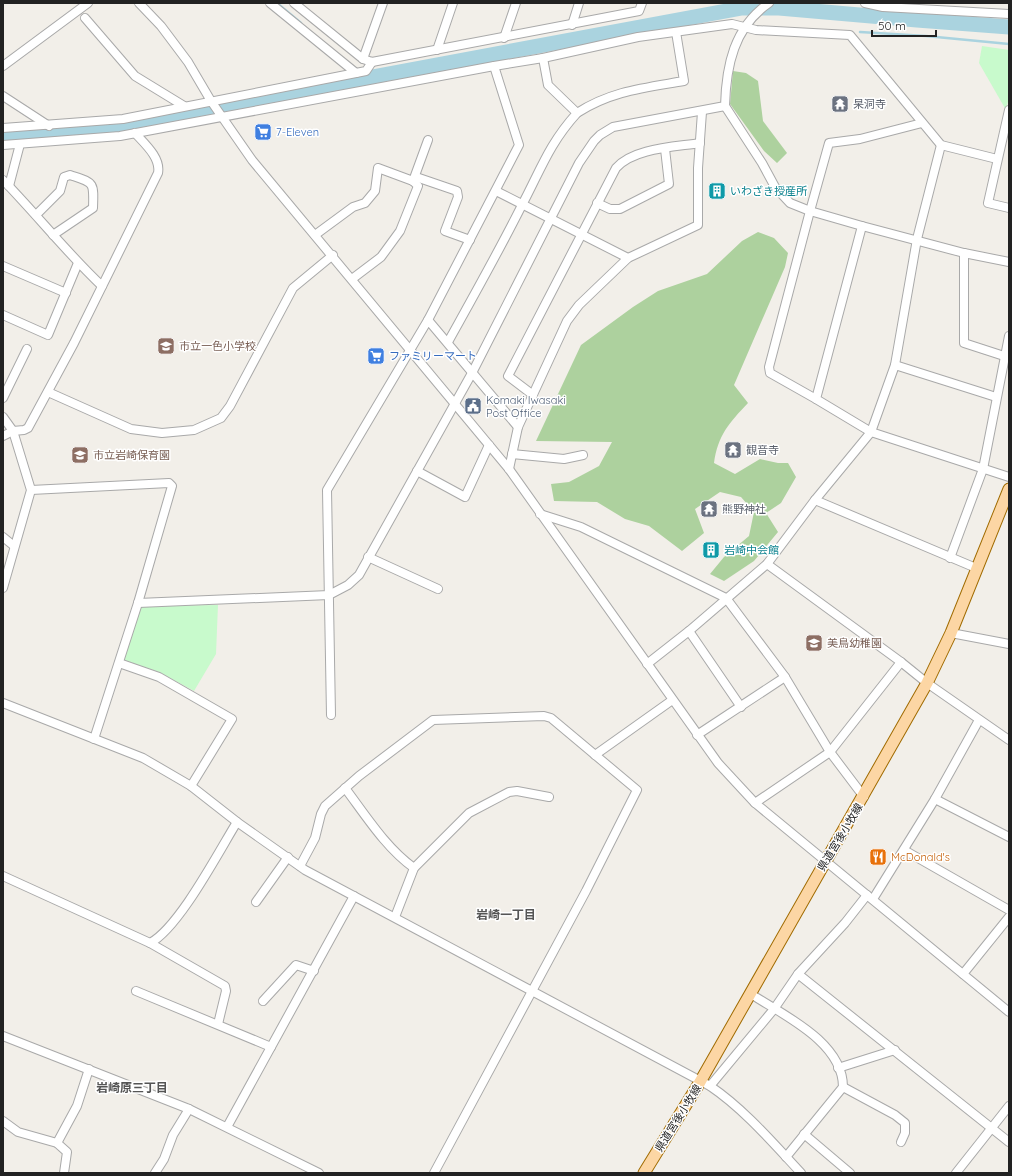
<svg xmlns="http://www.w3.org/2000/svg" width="1012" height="1176" font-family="Quicksand,'Noto Sans JP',sans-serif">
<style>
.forest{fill:#add19e}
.park{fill:#c8facc}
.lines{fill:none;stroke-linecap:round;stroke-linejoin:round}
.stream{stroke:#aad3df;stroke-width:2.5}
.river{stroke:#aad3df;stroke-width:15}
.minor-casing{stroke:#a9a9a9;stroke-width:10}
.major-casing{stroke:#a06b00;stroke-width:13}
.minor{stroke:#fff;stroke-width:8}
.major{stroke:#fcd6a4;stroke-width:11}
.labels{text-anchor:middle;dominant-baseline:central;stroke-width:3;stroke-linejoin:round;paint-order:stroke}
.worship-label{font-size:11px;fill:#5b616d;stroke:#fff;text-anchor:start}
.shop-label{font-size:11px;fill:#366cbe;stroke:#fff;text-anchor:start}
.culture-label{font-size:11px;fill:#0d838f;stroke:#fff;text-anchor:start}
.education-label{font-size:11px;fill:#785e54;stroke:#fff;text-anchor:start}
.service-label{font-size:11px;fill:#4e5e75;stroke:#fff;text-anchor:start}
.street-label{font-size:11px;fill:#222;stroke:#fff}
.food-label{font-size:11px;fill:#c56008;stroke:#fff;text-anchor:start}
.neighbourhood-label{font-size:12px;font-weight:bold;fill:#555;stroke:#fff}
</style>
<rect width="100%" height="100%" fill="#f2efe9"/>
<g class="forest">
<path d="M733 71 746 73 758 81 763 121 787 153 777 163 764 151 730 104Z"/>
<path d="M758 232 774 238 788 253 785 267 734 385 748 403C729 423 718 435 714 463L735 474 760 459 778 463H788L796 477 781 503 766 513 778 532 754 561 724 581 710 574 724 557 749 536 754 512 741 497 720 492 695 509 704 533 682 551 649 526 625 519 597 502 554 501 551 484 569 482 599 466 612 442 536 441 581 345 633 307 658 291 707 274 742 241Z"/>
</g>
<g class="park">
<path d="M982 46 1009 50V97L1006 110 979 63Z"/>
<path d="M218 605 216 654 194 691 159 672 124 660 140 606Z"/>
</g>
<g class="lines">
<g class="stream">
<path d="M277 3 301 23"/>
<path d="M860 32 926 36 1009 44"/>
<path d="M363 73 370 79"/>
</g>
<path class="river" d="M3 133 110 126 742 8H779L917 20 1009 27"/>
<defs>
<g id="minor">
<path d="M139 3 161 26 188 62 211 101 252 160 509 469 718 763 755 803 1009 1012"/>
<path d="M294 3 363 59 372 62 639 11 642 3"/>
<path d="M865 3 883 7 1009 14"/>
<path d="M85 18 135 76 184 106"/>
<path d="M572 25 579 3"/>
<path d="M504 38 516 3"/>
<path d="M437 50 453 3"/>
<path d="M363 59 383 3"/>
<path d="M3 66 88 3"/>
<path d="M356 73 366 71 372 62"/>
<path d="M3 96 49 126"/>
<path d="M725 106 762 163 775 187 790 203 810 211 862 226 964 253 1009 262"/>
<path d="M1009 110 988 203 1009 208"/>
<path d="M577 113C611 91 644 88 684 81L676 32"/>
<path d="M3 128 123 119 356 73 270 3"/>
<path d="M3 145 120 136 494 66 543 58 638 37 732 24 756 30 850 35 941 145 997 159"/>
<path d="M3 180C37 215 67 253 102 286"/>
<path d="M413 181 419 178 457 191 458 197 445 231 470 240"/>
<path d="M413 181 428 140"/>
<path d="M9 186 20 144"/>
<path d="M496 191 628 258"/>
<path d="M597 203 610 209H620L669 184 665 149"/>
<path d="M36 215 60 191 64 177 70 175C94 183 94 181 93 208L53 235"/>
<path d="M862 226 816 399 871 432 1009 477"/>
<path d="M315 235 353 207 365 203 375 191 378 168 413 181 418 186 400 231 381 257 352 279"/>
<path d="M964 253V343L1004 356"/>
<path d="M3 266 66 293"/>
<path d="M3 315 48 335 78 263"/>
<path d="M428 320 519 145 494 66"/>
<path d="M448 342C473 297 499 251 522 205 541 169 549 144 577 113L548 85 543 58"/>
<path d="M895 365 917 239 941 145"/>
<path d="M48 392 131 429 162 433 194 430 221 418 230 406 293 288 333 255"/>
<path d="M533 395 508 376 616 168C633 148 675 147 700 143"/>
<path d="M3 398 27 349"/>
<path d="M816 399 770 373 769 367 810 211 829 143 860 139 922 123"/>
<path d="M3 417 13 431 31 490 3 588"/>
<path d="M3 436 13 431 24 430 28 428 74 343 158 173C161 158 145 144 135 133"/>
<path d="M512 454 564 459 583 455"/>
<path d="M509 469 518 427 567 321 579 305 628 258 698 225V168L702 112"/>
<path d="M417 471 465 497 489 445"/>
<path d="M31 490 169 483 172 486 138 603 94 739"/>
<path d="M815 500 976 568"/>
<path d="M540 514 581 527 726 598 785 677 830 752 864 797"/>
<path d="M3 537 14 546"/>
<path d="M368 557 438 589"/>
<path d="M950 558 983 469 1009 336"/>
<path d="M767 564 901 662 927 683 1009 740"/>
<path d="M138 603 329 595 348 585 359 575 472 373 579 163 594 141 600 135 613 127 725 106C726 66 734 27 769 3"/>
<path d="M689 631 741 707"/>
<path d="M951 633 1009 644"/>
<path d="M119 663 159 677 232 719 191 786"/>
<path d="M647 664 689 631 767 564 815 500 871 432 895 365 996 397"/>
<path d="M3 703 143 758 191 786 237 822 305 870 710 1086C744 1109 773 1143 801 1173"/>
<path d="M331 715 327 490 428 320 518 427"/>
<path d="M697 735 785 677"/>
<path d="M595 755 671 701"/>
<path d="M345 788C366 816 386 848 414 868"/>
<path d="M935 799 1009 837"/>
<path d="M755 803 830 752 901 662"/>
<path d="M904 850 1009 910"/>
<path d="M300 866 315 838 321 814 325 806 359 776 433 720 544 716 551 718 637 790 586 891 434 1173"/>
<path d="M3 876 150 943C179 928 219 851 237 822"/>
<path d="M873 899 935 799 979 720"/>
<path d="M256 902 288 857"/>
<path d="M395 917 414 868 469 813 509 792 517 791 549 797"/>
<path d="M150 943 225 986 226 991 218 1024"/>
<path d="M798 974 1009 1142"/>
<path d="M963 974 1009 917"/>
<path d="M136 991 271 1047"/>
<path d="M751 994C783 1015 843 1042 843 1087L786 1157"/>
<path d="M263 1001 296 965 314 971"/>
<path d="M3 1036 189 1109 319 1173"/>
<path d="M838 1068 895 1050"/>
<path d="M710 1086 774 1009 798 974 845 923 867 895"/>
<path d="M843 1087 895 1115 905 1123V1133L901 1142"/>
<path d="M3 1121 18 1132 57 1143 67 1152 64 1173"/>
<path d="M227 1127 354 896"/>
<path d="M804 1134 850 1173"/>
<path d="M57 1143 77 1106 89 1069"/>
<path d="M155 1173 164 1159 173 1135 189 1109"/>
<path d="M956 1173 1009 1106"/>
</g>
<path id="major" d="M644 1173 700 1082 927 683 951 633 1009 489"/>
</defs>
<use href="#minor" class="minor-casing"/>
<use href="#major" class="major-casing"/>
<use href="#minor" class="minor"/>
<use href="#major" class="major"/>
</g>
<defs>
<symbol id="temple-square" viewBox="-11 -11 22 22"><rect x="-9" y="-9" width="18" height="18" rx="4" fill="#6b7280" stroke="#fff"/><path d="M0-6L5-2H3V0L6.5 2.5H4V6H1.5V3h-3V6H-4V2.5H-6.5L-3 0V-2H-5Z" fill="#fff"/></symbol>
<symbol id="supermarket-square" viewBox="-11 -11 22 22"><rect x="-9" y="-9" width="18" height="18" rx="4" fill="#3f7fe0" stroke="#fff"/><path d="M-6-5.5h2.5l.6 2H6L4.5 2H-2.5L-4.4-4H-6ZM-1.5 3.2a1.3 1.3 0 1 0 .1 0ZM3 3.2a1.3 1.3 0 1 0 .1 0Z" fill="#fff"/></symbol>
<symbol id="building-square" viewBox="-11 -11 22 22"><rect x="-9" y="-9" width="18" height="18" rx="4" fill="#0f9aa8" stroke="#fff"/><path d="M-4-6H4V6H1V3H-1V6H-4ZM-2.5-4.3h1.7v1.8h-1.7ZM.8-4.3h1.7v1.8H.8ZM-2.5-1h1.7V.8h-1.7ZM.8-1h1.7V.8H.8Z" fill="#fff"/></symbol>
<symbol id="school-square" viewBox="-11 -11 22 22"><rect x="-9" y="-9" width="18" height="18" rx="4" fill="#8d6e63" stroke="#fff"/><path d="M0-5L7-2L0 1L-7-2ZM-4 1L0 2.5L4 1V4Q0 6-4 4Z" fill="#fff"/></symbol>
<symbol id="civic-square" viewBox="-11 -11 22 22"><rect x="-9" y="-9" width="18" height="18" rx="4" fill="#5c6f8a" stroke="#fff"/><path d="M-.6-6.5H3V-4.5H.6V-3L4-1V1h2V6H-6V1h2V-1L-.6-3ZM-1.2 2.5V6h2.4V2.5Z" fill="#fff"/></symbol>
<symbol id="restaurant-square" viewBox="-11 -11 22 22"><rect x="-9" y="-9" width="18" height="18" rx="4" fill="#e8710a" stroke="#fff"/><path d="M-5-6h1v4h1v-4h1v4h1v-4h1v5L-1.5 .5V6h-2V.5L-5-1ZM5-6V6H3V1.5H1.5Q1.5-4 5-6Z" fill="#fff"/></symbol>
</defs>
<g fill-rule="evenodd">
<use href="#temple-square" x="830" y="94" width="20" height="20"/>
<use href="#supermarket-square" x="253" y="122" width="20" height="20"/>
<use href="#building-square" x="707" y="181" width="20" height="20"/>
<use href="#school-square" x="156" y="336" width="20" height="20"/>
<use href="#supermarket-square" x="366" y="346" width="20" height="20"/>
<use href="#civic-square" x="463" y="396" width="20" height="20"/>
<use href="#temple-square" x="723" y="440" width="20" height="20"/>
<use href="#school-square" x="70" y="445" width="20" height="20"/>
<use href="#temple-square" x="699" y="499" width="20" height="20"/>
<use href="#building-square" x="701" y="540" width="20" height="20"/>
<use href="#school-square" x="804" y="633" width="20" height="20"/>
<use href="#restaurant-square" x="868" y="847" width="20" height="20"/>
</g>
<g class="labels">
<g class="worship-label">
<text x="853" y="104">杲洞寺</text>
<text x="746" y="450">観音寺</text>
<text x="722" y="509">熊野神社</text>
</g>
<g class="shop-label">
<text x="276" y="132">7-Eleven</text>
<text x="389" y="356">ファミリーマート</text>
</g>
<g class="culture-label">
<text x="730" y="191">いわざき授産所</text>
<text x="724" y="550">岩崎中会館</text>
</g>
<g class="education-label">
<text x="179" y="346">市立一色小学校</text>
<text x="93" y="455">市立岩崎保育園</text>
<text x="827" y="643">美鳥幼稚園</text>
</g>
<g class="service-label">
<text x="486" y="400">Komaki Iwasaki<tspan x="486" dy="13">Post Office</tspan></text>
</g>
<g class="street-label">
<text transform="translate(840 837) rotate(-59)">県道宮後小牧線</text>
<text transform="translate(678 1118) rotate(-58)">県道宮後小牧線</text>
</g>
<g class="food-label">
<text x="891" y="857">McDonald's</text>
</g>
<g class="neighbourhood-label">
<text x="506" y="914">岩崎一丁目</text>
<text x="132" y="1087">岩崎原三丁目</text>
</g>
</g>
<rect width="1012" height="1176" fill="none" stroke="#222222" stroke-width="8"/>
<path d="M872 30v6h64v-6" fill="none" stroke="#222222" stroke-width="2"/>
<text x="878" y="30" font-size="12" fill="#222222" stroke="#ffffff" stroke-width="3" paint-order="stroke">50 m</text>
</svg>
